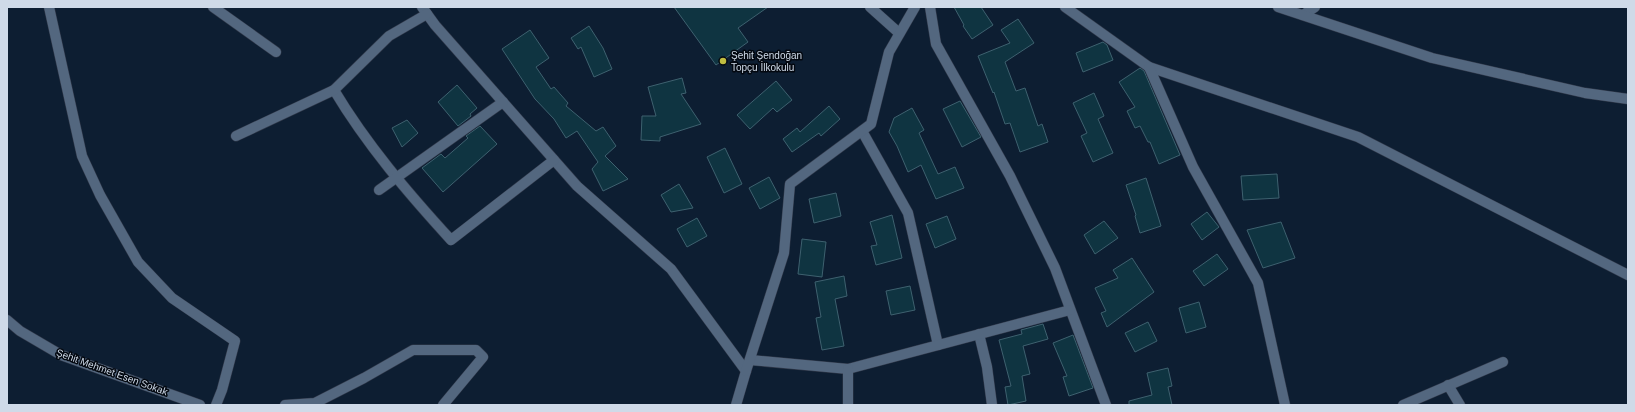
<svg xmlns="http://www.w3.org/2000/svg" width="1635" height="412" font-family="Helvetica,sans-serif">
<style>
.building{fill:#0f3441;stroke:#3e616f}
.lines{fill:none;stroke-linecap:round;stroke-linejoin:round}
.minor-casing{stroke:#323a4b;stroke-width:11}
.tertiary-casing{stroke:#323a4b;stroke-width:11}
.minor{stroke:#53677f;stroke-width:10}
.tertiary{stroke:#53677f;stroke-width:10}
.poi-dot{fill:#c0be41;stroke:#030810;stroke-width:1.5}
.labels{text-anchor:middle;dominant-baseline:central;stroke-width:3;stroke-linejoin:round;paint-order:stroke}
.poi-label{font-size:10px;fill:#cfdae8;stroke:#030810;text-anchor:start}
.street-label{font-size:10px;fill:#cfdae8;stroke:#030810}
</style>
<rect width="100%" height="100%" fill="#0d1e32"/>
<g class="building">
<path d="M674 7H768L738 28 748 42 716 65Z"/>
<path d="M954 7H981L993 25 972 39 963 26 964 25Z"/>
<path d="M1018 19 1034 43 1005 62 1016 91 1025 88 1038 126 1042 124 1048 142 1020 152 1010 123 1005 124 994 92 993 93 978 56 1010 43 1001 30Z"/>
<path d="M589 26 603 48 612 69 594 77 581 47 578 49 571 38Z"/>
<path d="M530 30 549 58 536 67 551 89 554 87 568 103 566 106 596 131 603 127 616 146 605 156 628 179 603 191 592 169 598 162 577 131 566 138 554 119 535 99 502 49Z"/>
<path d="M1103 42 1107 45 1113 60 1083 72 1076 53Z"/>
<path d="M1140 68 1144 71 1180 155 1159 164 1150 142H1148L1140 126 1135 128 1127 111 1135 107 1119 82Z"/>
<path d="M682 78 686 93 681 94 701 124 660 137V141L641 140 642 116H656L648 87Z"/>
<path d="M776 81 792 100 777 112 773 108 750 129 737 115Z"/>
<path d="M457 85 477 108 470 114 471 116 458 126 438 102Z"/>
<path d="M1094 93 1104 116 1098 119 1113 153 1093 162 1081 136 1087 133 1073 103Z"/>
<path d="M960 101 981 137 962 147 943 109Z"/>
<path d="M829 106 840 119 821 136 819 133 792 152 783 139 797 128 800 132Z"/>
<path d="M912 108 924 130 919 133 938 174 955 167 964 188 936 199 921 165 908 172 897 146 889 132 894 118Z"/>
<path d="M407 120 418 133 402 147 392 128Z"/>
<path d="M480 126 497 144 443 192 422 168 441 154 445 158 468 138 466 136Z"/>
<path d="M725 148 742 184 724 193 707 157Z"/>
<path d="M1277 174 1279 198 1243 200 1241 176Z"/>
<path d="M769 177 780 198 760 209 749 188Z"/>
<path d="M1146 178 1161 226 1140 233 1135 216 1136 215 1126 185Z"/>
<path d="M679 184 693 208 671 212 661 195Z"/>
<path d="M836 193 841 216 814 223 809 199Z"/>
<path d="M1207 212 1219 227 1202 240 1191 224Z"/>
<path d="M892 215 902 258 876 265 871 246 877 245 870 222Z"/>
<path d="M947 216 956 239 935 248 926 224Z"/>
<path d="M697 218 707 236 687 247 677 229Z"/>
<path d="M1104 221 1118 238 1095 254 1084 235Z"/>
<path d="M1281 222 1295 258 1263 268 1247 230Z"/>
<path d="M802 239 826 242 822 277 798 274Z"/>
<path d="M1217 254 1228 269 1204 286 1193 271Z"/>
<path d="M1132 258 1154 292 1107 327 1101 313 1106 311 1095 288 1118 278 1113 270Z"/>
<path d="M844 276 847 296 835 299 844 346 822 350 816 318 821 317 815 282Z"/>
<path d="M910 286 915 310 891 315 886 291Z"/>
<path d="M1199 302 1206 327 1186 333 1179 308Z"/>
<path d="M1148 322 1157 341 1135 352 1125 333Z"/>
<path d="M1043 324 1048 339 1023 346 1030 374 1022 376 1026 401 1008 405 1005 387 1011 386 999 340 1022 334 1021 330Z"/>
<path d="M1073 335 1093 388 1069 396 1063 377 1067 376 1053 343Z"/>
<path d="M1168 368 1172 386 1168 387 1172 405H1129V401L1152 395 1147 373Z"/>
</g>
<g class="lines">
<defs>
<g id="minor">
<path d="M49 7 82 156 100 195 138 262 172 298 235 341 222 390 216 405"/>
<path d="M213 7 276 52"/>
<path d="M422 7 435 25 577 186 671 269 746 371 736 405"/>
<path d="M870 7 899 33"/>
<path d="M930 7 936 44 1010 176 1055 268 1106 405"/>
<path d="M1065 7 1149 67 1358 137 1628 275"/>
<path d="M1303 15 1315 7"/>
<path d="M1149 67 1193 167 1258 283 1285 405"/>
<path d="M334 90C367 145 408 193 451 240L554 160"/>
<path d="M862 131 908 213 938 345"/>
<path d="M236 136 334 90 389 36 427 14"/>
<path d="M379 190 503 102"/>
<path d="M7 320 20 331 61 355 200 405"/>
<path d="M979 334 987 367 992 405"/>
<path d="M750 360 848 369 1070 310"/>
<path d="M848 369V405"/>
<path d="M746 371 784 253 790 184 871 124 889 52 915 7"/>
<path d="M1448 385 1460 405"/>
<path d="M285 405 315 403 364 378 413 350H476L483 357 443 405"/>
<path d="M1403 405 1503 362"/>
</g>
<path id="tertiary" d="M1278 7 1432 58 1585 93 1628 99"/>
</defs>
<use href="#minor" class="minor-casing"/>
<use href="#tertiary" class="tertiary-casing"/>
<use href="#minor" class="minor"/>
<use href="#tertiary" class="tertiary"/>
</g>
<circle class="poi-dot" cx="723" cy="61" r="4"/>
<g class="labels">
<g class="poi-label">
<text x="731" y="55">Şehit Şendoğan<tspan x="731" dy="12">Topçu İlkokulu</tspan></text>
</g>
<g class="street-label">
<text transform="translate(112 372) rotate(20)">Şehit Mehmet Esen Sokak</text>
</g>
</g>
<rect width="1635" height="412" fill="none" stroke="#cfdae8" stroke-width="16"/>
</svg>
